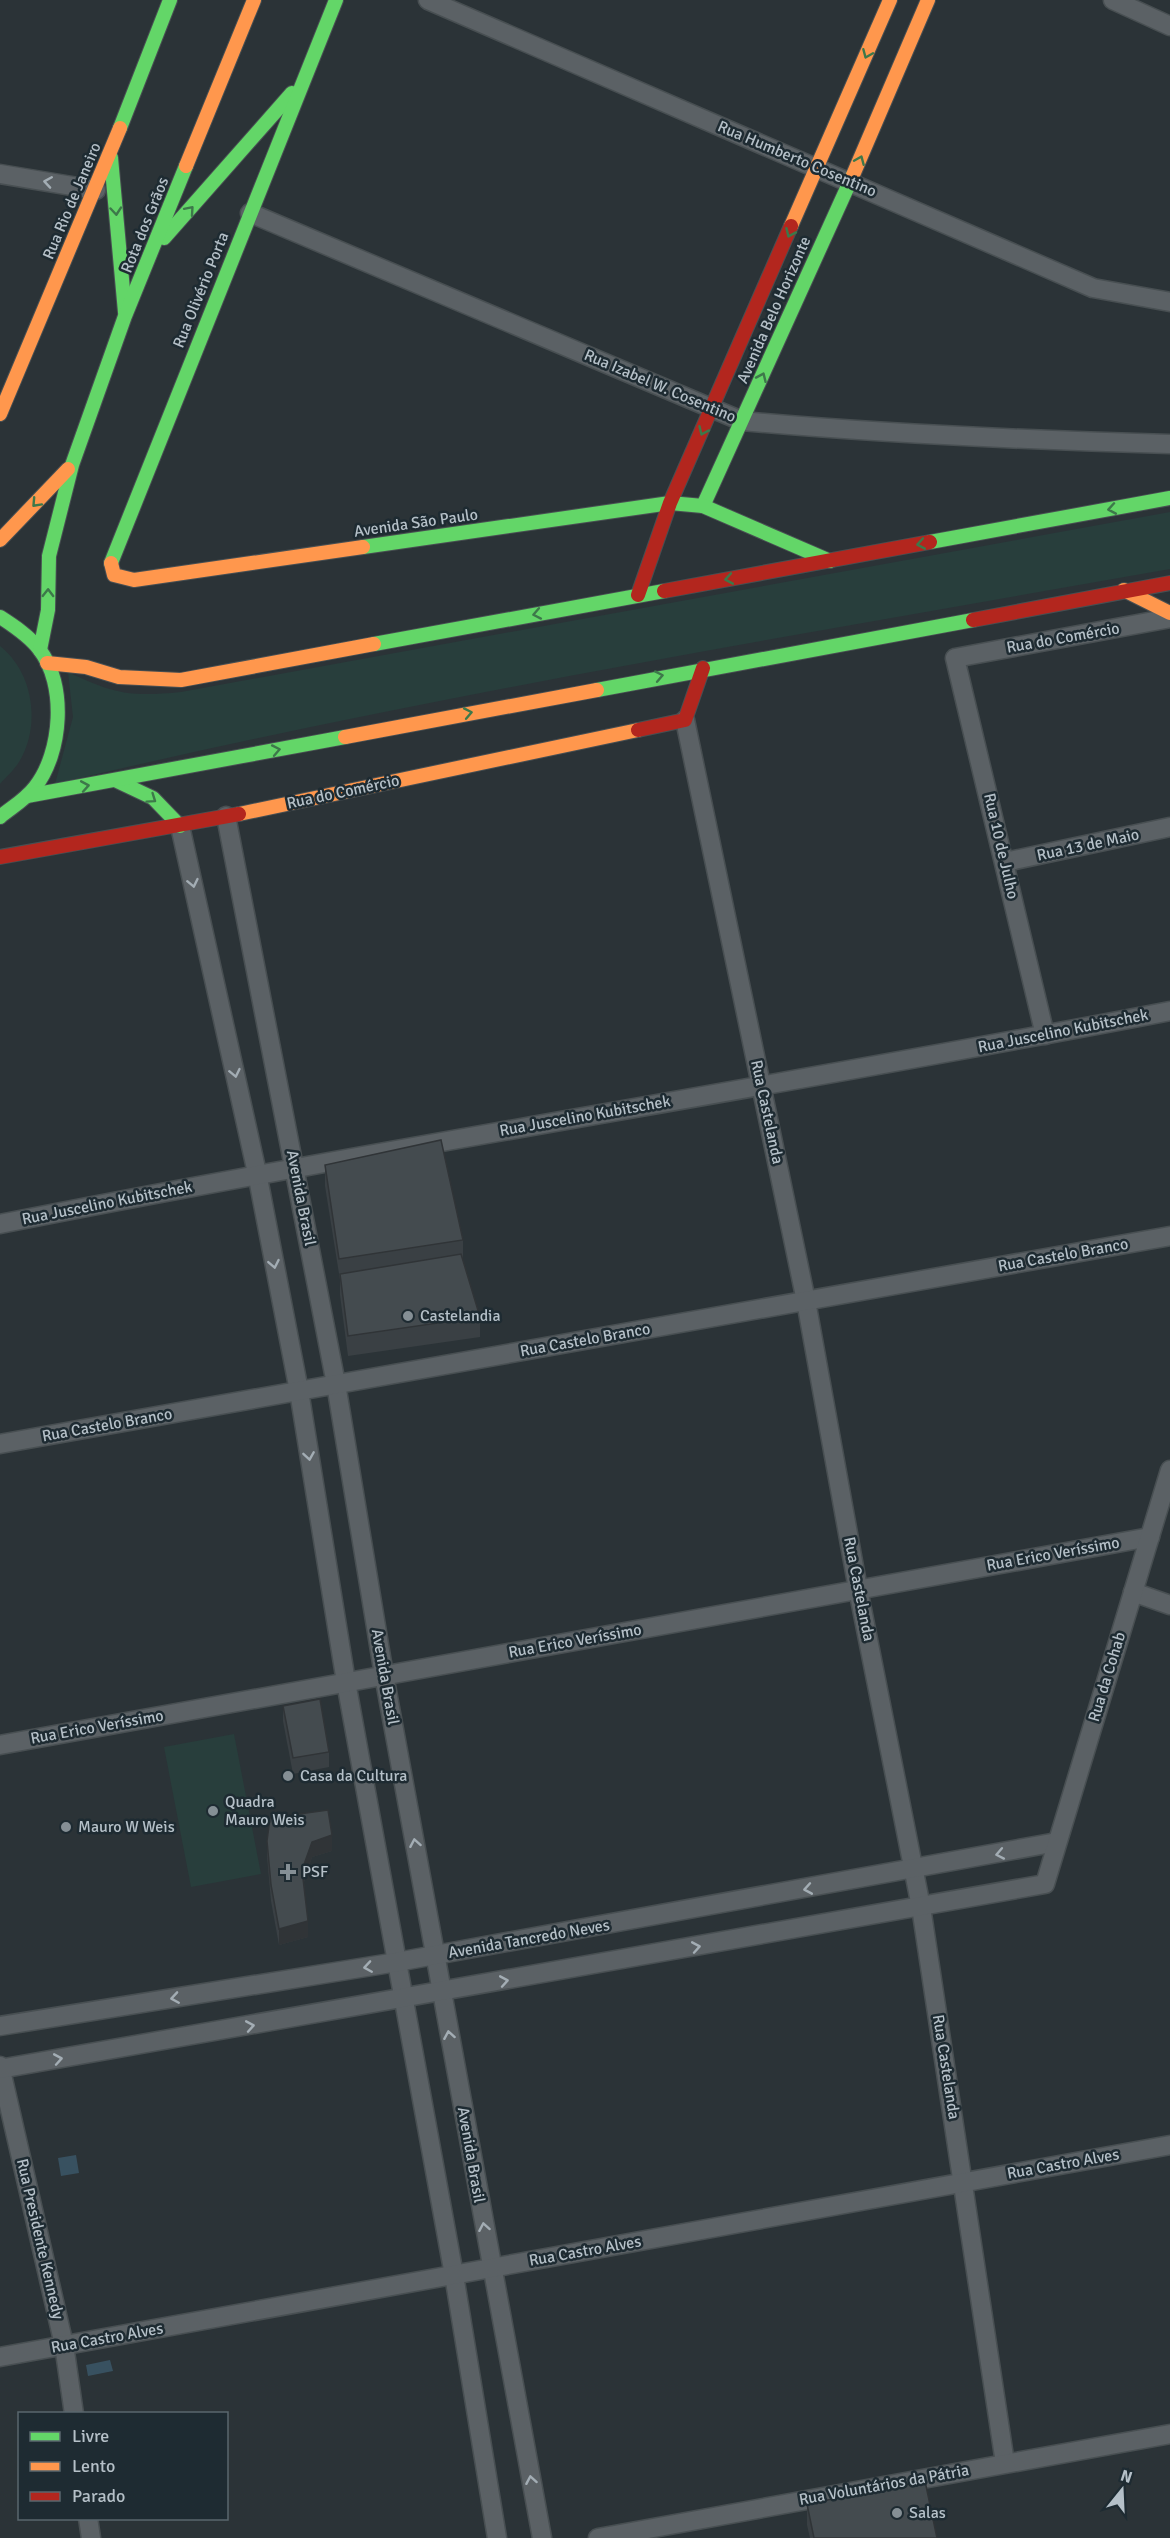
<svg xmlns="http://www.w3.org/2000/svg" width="1170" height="2538" font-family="Signika,sans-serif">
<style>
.green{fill:#283e3c}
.water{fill:#385160}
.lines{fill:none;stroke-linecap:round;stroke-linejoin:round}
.street-casing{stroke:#484f52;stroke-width:21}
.fast-casing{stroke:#484f52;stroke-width:16}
.slow-casing{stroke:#484f52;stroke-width:16}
.jam-casing{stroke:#484f52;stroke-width:16}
.street{stroke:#5b6165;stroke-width:18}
.fast{stroke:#63d668;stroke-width:14}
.slow{stroke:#ff974d;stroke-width:14}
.jam{stroke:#b3261e;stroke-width:14}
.wall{fill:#3a4044}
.shaded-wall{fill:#303437}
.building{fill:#444b4f;stroke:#303437;stroke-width:1.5}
.oneway{stroke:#3d784a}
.oneway2{stroke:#a3adb4}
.poi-dot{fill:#858f95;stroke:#1e2b32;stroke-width:2}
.labels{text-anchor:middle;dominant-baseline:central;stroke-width:5;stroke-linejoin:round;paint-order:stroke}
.street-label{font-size:16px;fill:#b5c0c8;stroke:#1e2b32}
.poi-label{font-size:16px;fill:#b5c0c8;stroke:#1e2b32;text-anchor:start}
</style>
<rect width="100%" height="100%" fill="#2b3337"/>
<g class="green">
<path d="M1170 512V569C798 635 423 696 55 784L73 717 68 672C114 694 130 697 181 692Z"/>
<path d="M0 646C34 673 41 726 19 762 14 770 6 777 0 784Z"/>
<path d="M234 1734 261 1874 191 1887 164 1747Z"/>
</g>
<g class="water">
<path d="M76 2155 79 2173 61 2176 58 2158Z"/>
<path d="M110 2360 113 2371 88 2376 86 2365Z"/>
</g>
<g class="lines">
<defs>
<g id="street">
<path d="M428 0 1093 288 1170 302"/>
<path d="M1113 0 1170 26"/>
<path d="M0 174 96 190"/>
<path d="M250 213 742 421C885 434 1027 440 1170 444"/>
<path d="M685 720 806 1301 858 1589 921 1907 1005 2463"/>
<path d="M226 816 336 1384 384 1675 542 2538"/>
<path d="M180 826 257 1173 299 1391 346 1682 454 2275 497 2538"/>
<path d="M1005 862 1170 827"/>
<path d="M1045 1035 955 658 1170 618"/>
<path d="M0 1224C389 1147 781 1086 1170 1011"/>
<path d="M0 1444 1170 1236"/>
<path d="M1133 1592 1170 1605"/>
<path d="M0 1745 1150 1537"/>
<path d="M0 2026 397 1962 1057 1842"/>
<path d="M0 2066 64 2345 74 2414"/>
<path d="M0 2069 1045 1884 1170 1470"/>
<path d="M0 2357 1170 2145"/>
<path d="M88 2518 91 2538"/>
<path d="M598 2538 1170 2434"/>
</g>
<g id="fast">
<path d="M120 128 170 0"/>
<path d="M111 158 125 312"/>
<path d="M164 238 292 93"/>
<path d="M703 506 853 175"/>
<path d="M930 542 1170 498"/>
<path d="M363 547 670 503 703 506 830 561"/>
<path d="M111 563 336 0"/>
<path d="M0 617C14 626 29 636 39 649 67 684 62 753 35 787 25 800 12 807 0 817"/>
<path d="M374 644 664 591"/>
<path d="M40 650 48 610 49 556 72 465 125 316 186 166"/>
<path d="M597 690 973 620"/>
<path d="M117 781 153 798 180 826"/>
<path d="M27 796 345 737"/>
</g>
<g id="slow">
<path d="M186 166 254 0"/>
<path d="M853 175 928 0"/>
<path d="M791 226 890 0"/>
<path d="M0 414 120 128"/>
<path d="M0 540 68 469"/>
<path d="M111 563 114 575 134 580 363 547"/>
<path d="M1124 590 1170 613"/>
<path d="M47 663 86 667 119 677 181 680 374 644"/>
<path d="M345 737 597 690"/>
<path d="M239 814 638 730"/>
</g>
<g id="jam">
<path d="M664 591 930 542"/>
<path d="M638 595 670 503 791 226"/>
<path d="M973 620 1170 583"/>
<path d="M638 730 685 720 703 668"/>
<path d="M0 857 239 814"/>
</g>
</defs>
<use href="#street" class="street-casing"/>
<use href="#fast" class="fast-casing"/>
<use href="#slow" class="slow-casing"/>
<use href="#jam" class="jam-casing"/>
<use href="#street" class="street"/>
<use href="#fast" class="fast"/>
<use href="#slow" class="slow"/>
<use href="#jam" class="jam"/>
</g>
<g class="wall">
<path d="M325 1165 463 1240V1260L480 1317V1337L348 1356 340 1295V1280L325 1186Z"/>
<path d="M283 1706 329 1752V1767L293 1774 283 1721Z"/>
<path d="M267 1841 332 1851 312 1857 304 1882 308 1937 279 1945 271 1901 267 1856Z"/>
<path d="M807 2504 937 2538H810L807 2525Z"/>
</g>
<g class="shaded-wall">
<path d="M332 1835V1851L312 1857 302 1886V1870L312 1842Z"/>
<path d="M308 1921V1937L279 1945V1929Z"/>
</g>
<g class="building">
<path d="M441 1140 463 1240 339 1259 325 1165Z"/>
<path d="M461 1254 480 1317 348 1336 340 1274Z"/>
<path d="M320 1699 329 1752 293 1758 283 1706Z"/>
<path d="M328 1810 332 1835 312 1842 302 1870 308 1921 279 1929 271 1885 267 1841 270 1818Z"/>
<path d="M925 2481 937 2538H814L807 2504Z"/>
</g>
<defs><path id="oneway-chevron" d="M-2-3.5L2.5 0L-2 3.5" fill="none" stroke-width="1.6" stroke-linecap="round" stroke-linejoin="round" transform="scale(1.5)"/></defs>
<g class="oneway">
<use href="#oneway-chevron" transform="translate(867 54) rotate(113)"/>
<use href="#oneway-chevron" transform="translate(860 160) rotate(-67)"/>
<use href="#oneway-chevron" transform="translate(190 210) rotate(-49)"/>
<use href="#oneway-chevron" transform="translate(116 211) rotate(85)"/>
<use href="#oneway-chevron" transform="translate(790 233) rotate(114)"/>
<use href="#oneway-chevron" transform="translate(762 377) rotate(-66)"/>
<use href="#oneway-chevron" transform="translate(703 431) rotate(114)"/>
<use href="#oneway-chevron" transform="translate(36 503) rotate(133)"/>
<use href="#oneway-chevron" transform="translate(1112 509) rotate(170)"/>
<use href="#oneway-chevron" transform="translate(921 544) rotate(170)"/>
<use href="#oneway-chevron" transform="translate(729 579) rotate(170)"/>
<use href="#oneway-chevron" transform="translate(48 593) rotate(-89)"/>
<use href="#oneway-chevron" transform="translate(537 614) rotate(169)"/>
<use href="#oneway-chevron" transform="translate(659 676) rotate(-11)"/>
<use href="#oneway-chevron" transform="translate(468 713) rotate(-11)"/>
<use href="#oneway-chevron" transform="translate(276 750) rotate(-11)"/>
<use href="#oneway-chevron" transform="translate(85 786) rotate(-10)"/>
<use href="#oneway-chevron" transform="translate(152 799) rotate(35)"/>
</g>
<g class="oneway2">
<use href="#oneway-chevron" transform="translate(48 182) rotate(-171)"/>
<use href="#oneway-chevron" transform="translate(193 883) rotate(78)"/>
<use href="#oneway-chevron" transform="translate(235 1073) rotate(78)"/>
<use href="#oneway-chevron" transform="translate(274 1264) rotate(79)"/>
<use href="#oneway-chevron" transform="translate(309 1456) rotate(81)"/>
<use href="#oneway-chevron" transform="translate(415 1843) rotate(-100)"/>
<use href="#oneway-chevron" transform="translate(1000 1854) rotate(169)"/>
<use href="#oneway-chevron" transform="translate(808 1889) rotate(170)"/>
<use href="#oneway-chevron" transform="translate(696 1947) rotate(-10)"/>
<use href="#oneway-chevron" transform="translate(368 1967) rotate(171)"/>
<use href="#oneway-chevron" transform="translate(504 1981) rotate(-10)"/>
<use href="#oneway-chevron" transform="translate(175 1998) rotate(171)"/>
<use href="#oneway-chevron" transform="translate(250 2026) rotate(-10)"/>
<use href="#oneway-chevron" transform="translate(449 2035) rotate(-100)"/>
<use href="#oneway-chevron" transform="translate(58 2059) rotate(-10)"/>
<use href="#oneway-chevron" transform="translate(484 2227) rotate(-100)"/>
<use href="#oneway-chevron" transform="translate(531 2480) rotate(-100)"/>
</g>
<g class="poi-dot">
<circle cx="408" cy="1316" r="6"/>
<circle cx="288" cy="1776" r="6"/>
<circle cx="213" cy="1811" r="6"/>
<circle cx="66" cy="1827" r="6"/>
<path d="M285 1863h6v6h6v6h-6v6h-6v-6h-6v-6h6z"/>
<circle cx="897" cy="2513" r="6"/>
</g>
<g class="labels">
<g class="street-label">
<text transform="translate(797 159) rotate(23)">Rua Humberto Cosentino</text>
<text transform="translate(72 201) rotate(-67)">Rua Rio de Janeiro</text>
<text transform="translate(145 225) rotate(-68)">Rota dos Grãos</text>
<text transform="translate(201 290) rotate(-68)">Rua Olivério Porta</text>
<text transform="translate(774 310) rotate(-66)">Avenida Belo Horizonte</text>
<text transform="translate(660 386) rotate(23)">Rua Izabel W. Cosentino</text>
<text transform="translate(416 523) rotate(-8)">Avenida São Paulo</text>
<text transform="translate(1063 638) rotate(-10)">Rua do Comércio</text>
<text transform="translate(343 792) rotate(-12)">Rua do Comércio</text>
<text transform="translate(1088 845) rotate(-12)">Rua 13 de Maio</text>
<text transform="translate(1001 846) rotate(77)">Rua 10 de Julho</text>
<text transform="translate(1063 1031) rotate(-11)">Rua Juscelino Kubitschek</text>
<text transform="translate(767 1112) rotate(78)">Rua Castelanda</text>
<text transform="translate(585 1116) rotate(-10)">Rua Juscelino Kubitschek</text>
<text transform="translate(301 1198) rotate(79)">Avenida Brasil</text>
<text transform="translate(107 1203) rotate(-11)">Rua Juscelino Kubitschek</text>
<text transform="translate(1063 1255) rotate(-10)">Rua Castelo Branco</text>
<text transform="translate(585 1340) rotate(-10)">Rua Castelo Branco</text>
<text transform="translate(107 1425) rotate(-10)">Rua Castelo Branco</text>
<text transform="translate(1053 1554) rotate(-10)">Rua Erico Veríssimo</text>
<text transform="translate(859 1589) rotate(79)">Rua Castelanda</text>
<text transform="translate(575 1641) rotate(-10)">Rua Erico Veríssimo</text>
<text transform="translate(385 1677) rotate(80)">Avenida Brasil</text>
<text transform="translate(1107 1677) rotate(-73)">Rua da Cohab</text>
<text transform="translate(97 1727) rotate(-10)">Rua Erico Veríssimo</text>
<text transform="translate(529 1939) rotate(-10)">Avenida Tancredo Neves</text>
<text transform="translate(946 2067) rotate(81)">Rua Castelanda</text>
<text transform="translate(471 2155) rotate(80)">Avenida Brasil</text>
<text transform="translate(1063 2164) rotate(-10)">Rua Castro Alves</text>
<text transform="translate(40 2239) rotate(77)">Rua Presidente Kennedy</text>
<text transform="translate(585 2251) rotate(-10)">Rua Castro Alves</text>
<text transform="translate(107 2338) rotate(-10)">Rua Castro Alves</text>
<text transform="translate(884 2485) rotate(-10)">Rua Voluntários da Pátria</text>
</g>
<g class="poi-label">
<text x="420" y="1316">Castelandia</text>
<text x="300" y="1776">Casa da Cultura</text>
<text x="225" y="1802">Quadra<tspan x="225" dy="18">Mauro Weis</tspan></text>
<text x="78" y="1827">Mauro W Weis</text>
<text x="302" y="1872">PSF</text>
<text x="909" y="2513">Salas</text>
</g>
</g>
<rect x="18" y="2412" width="210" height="108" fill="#1e2b32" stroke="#5a676e" stroke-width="1.5"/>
<rect x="30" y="2432" width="30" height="9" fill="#63d668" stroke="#5a676e" stroke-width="1.5"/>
<text x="72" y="2442" font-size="18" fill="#b5c0c8">Livre</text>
<rect x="30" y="2462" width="30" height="9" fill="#ff974d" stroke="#5a676e" stroke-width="1.5"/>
<text x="72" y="2472" font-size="18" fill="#b5c0c8">Lento</text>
<rect x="30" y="2492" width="30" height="9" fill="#b3261e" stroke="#5a676e" stroke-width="1.5"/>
<text x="72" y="2502" font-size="18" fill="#b5c0c8">Parado</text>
<g transform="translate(1122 2490) rotate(18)" stroke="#1e2b32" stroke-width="4.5" paint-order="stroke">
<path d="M0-4.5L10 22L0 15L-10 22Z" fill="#b5c0c8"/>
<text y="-9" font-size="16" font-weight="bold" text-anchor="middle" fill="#b5c0c8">N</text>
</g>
</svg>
